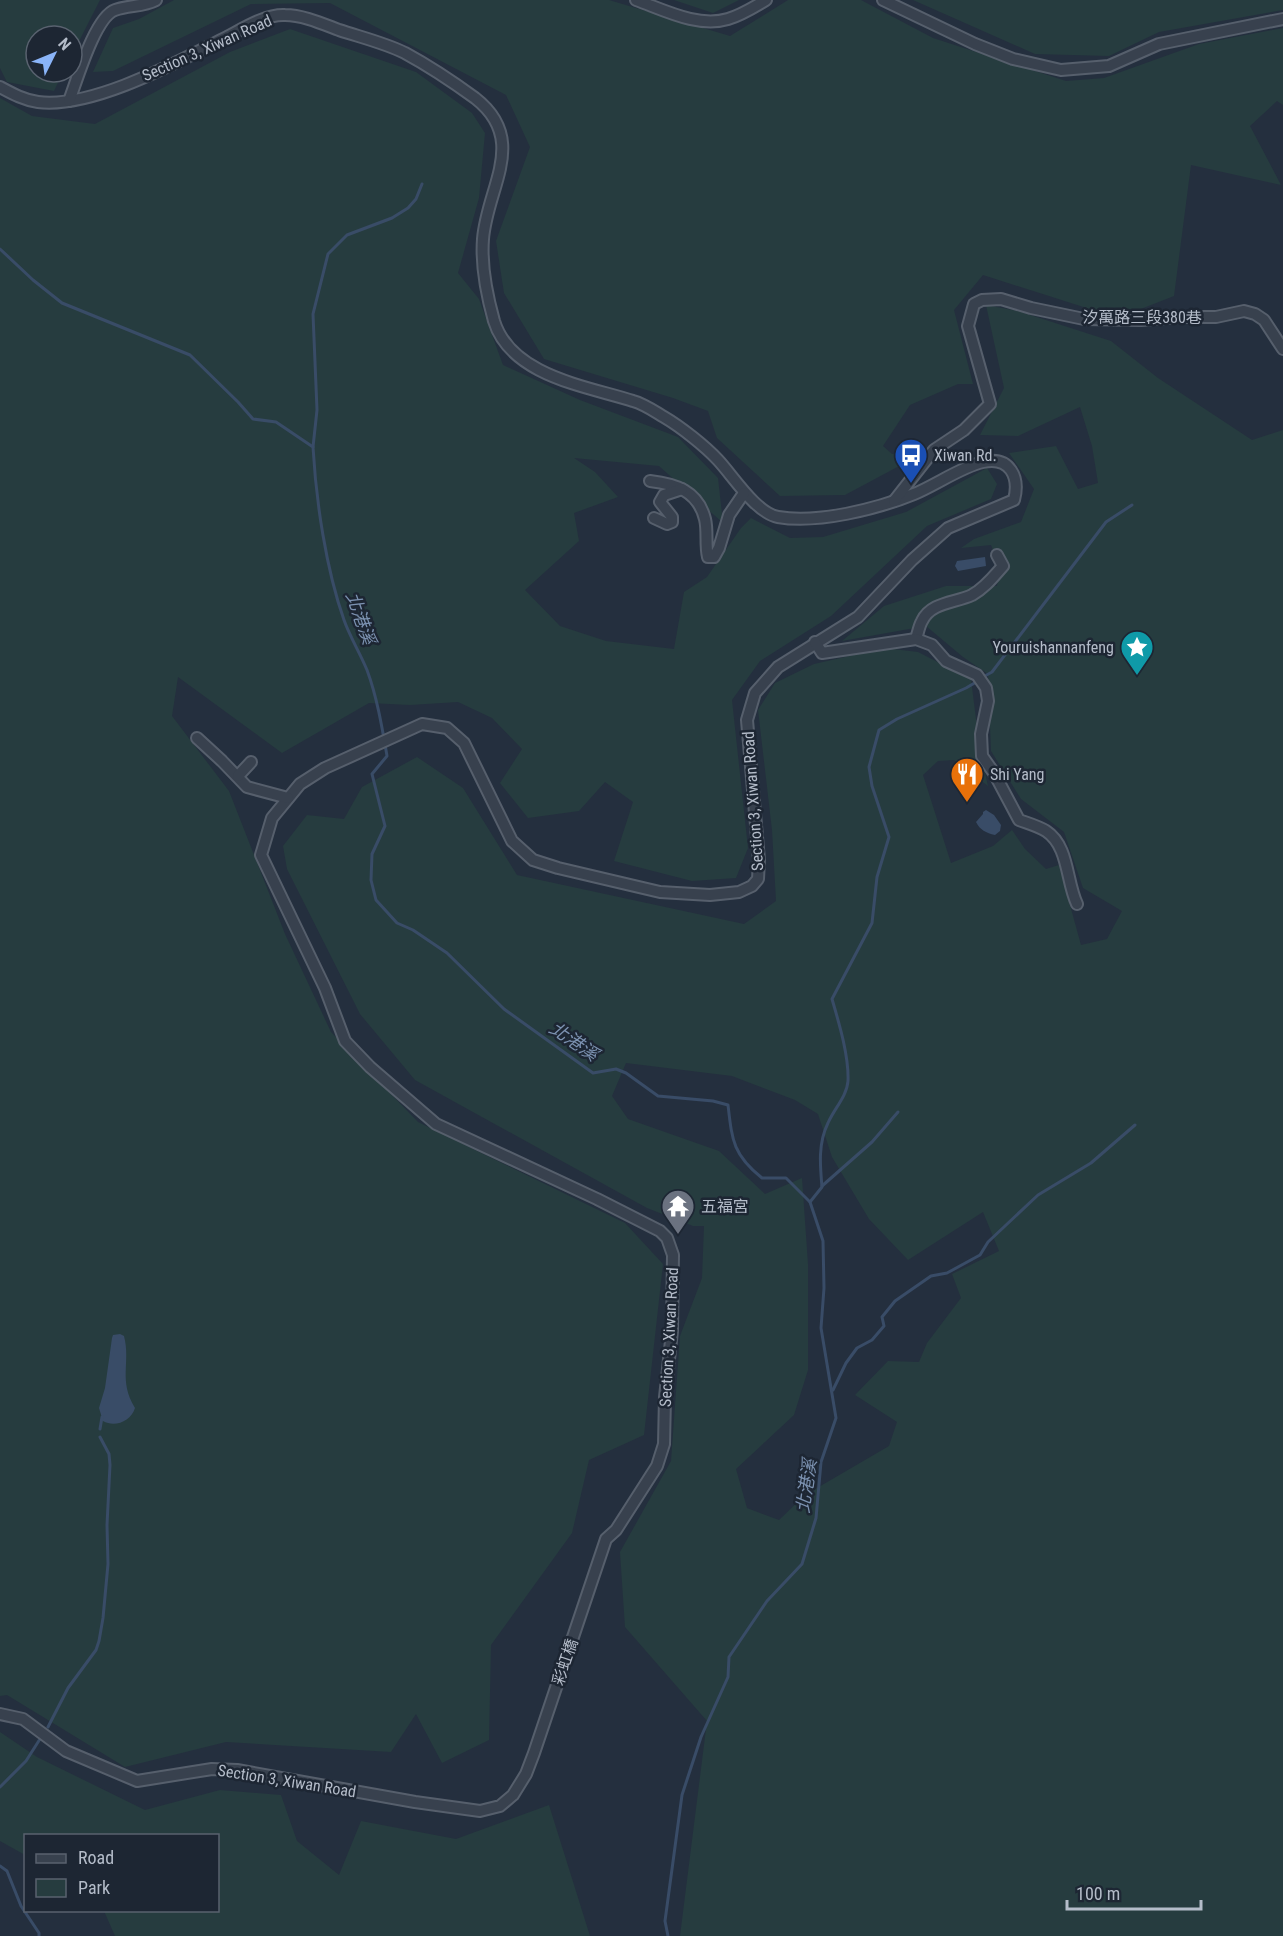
<svg xmlns="http://www.w3.org/2000/svg" width="1283" height="1936" font-family="'Roboto Condensed','Noto Sans TC',sans-serif">
<style>
.green{fill:#263c3f;fill-rule:evenodd}
.water{fill:#394c67}
.lines{fill:none;stroke-linecap:round;stroke-linejoin:round}
.stream{stroke:#394c67;stroke-width:3}
.minor-casing{stroke:#565f6c;stroke-width:14}
.minor{stroke:#38414e;stroke-width:10}
.labels{text-anchor:middle;dominant-baseline:central;stroke-width:5;stroke-linejoin:round;paint-order:stroke}
.street-label{font-size:16px;fill:#b4bcc9;stroke:#1d2633}
.poi-label{font-size:16px;fill:#b4bcc9;stroke:#1d2633;text-anchor:start}
.water-label{font-size:18px;font-style:italic;fill:#7c92b1;stroke:#1d2633}
</style>
<rect width="100%" height="100%" fill="#242f3e"/>
<g class="green">
<path d="M0 0H100L72 55V36H36V72H63L54 91 7 82 0 68Z"/>
<path d="M174 0H609L730 36 788 0H861L933 38 1066 81 1104 78 1199 44 1283 28V105L1277 101 1250 126 1281 185 1191 165 1174 296 1118 318 983 275 954 310 973 384H958L910 405 883 446 892 454 931 449 845 495 780 496 717 438 708 411 673 398 544 359 504 293 496 241 530 147 506 95 330 3 251 4 113 71 93 72 113 28 139 19Z"/>
<path d="M674 0H739L713 13Z"/>
<path d="M913 0H1283V10L1159 32 1109 56 1035 54Z"/>
<path d="M290 29 416 72 472 113 485 133 479 198 458 273 479 299 503 365 580 400 678 437 718 478 723 523 659 466 574 458 595 472 618 497 574 513 579 541 525 590 560 626 606 641 674 649 684 592 707 577 741 528 751 518 790 538 823 537 906 512 987 468 997 484 991 499 927 526 831 616 760 661 732 700 748 848 736 878 692 881 614 861 633 802 605 782 579 811 528 818 500 783 522 749 492 718 458 702 410 705 369 703 282 753 178 677 172 716 229 791 285 934 331 1032 418 1122 625 1223 663 1264 644 1435 589 1460 572 1533 491 1645 489 1740 442 1763 416 1714 391 1752 226 1742 125 1767 7 1695 0 1696V98L32 116 95 124 230 52Z"/>
<path d="M986 305 1018 311 1111 341 1158 378 1252 440 1283 430V1936H680L707 1721 625 1627 620 1552 671 1461 680 1336 702 1278 704 1226H693L647 1208 415 1080 360 1014 287 869 283 846 307 815 344 819 362 787 417 757 463 788 517 875 744 924 776 901 772 830 758 710 775 683 814 664 885 648 918 652 971 679 980 751 988 786 954 760 938 761 923 775 951 863 993 846 1012 830 1025 849 1046 869 1059 865 1081 945 1107 939 1122 911 1083 888 1064 832 1021 799 991 751 988 674 963 657 926 626 842 641 884 606 946 586H997L1000 568 991 545 961 548 974 539 1021 522 1034 489 1009 453 1056 446 1078 489 1098 483 1092 446 1080 407 1018 436 980 435 1004 388ZM626 1063 732 1076 795 1100 818 1114 832 1157 869 1219 908 1260 983 1212 999 1251 952 1274 961 1298 927 1343 919 1362 888 1361 855 1395 897 1422 889 1446 805 1495 779 1520 747 1508 736 1469 794 1415 808 1370V1264L802 1178 765 1194 719 1151 628 1119 612 1096Z"/>
<path d="M0 1732 37 1757 145 1810 220 1790 281 1795 297 1841 339 1875 361 1821 456 1839 549 1805 590 1936H115L104 1911 218 1910V1836H26L25 1855 0 1841Z"/>
</g>
<g class="water">
<path d="M985 557 986 566 958 571 955 566 957 561Z"/>
<path d="M986 810 994 815 1001 825 1000 831 995 835C986 833 980 830 976 822L983 814V812Z"/>
<path d="M120 1334 124 1336C131 1363 118 1380 135 1408 131 1421 115 1428 103 1421L99 1408 105 1388 112 1338 113 1335Z"/>
</g>
<g class="lines">
<g class="stream">
<path d="M0 249 33 280 62 303 190 355 238 402 253 419 276 422 313 447C316 501 326 569 344 620 350 637 360 653 367 670 377 697 382 727 387 756L372 774 385 826 372 854 371 880 376 900 397 923 413 930 447 953 504 1009 593 1073 616 1069 626 1073 658 1096 713 1101 728 1105C732 1140 733 1155 762 1178H786L810 1202 823 1241 824 1288 821 1328 836 1418 821 1462 816 1518 802 1564 767 1601 729 1657 728 1677 701 1737 682 1795 665 1921 668 1936"/>
<path d="M313 447 317 410 313 314 328 254 347 235 392 218 408 208 416 199 422 184"/>
<path d="M983 677 992 672 1106 522 1132 505"/>
<path d="M822 1186 872 1142 898 1112"/>
<path d="M810 1202 822 1187C820 1165 818 1143 828 1123 834 1109 847 1096 848 1081 849 1056 839 1023 832 999L872 923 877 877 889 837 872 786 869 767 879 730 897 719 966 688 978 681"/>
<path d="M833 1390 846 1363 857 1348 872 1340 884 1326 882 1317 895 1301 931 1276 947 1273 980 1255 988 1242 1038 1195 1091 1163 1135 1125"/>
<path d="M100 1429 102 1417"/>
<path d="M48 1727 68 1688 96 1650 99 1641 103 1618 108 1564 107 1525 110 1465 109 1454 100 1437"/>
<path d="M0 1787 26 1761 40 1739"/>
<path d="M0 1866 7 1871 21 1906 39 1933V1936"/>
</g>
<defs>
<g id="minor">
<path d="M636 0C664 10 698 28 728 19 742 15 754 7 766 0"/>
<path d="M883 0 975 44 1013 59 1061 70 1109 66 1159 44 1283 19"/>
<path d="M0 87C13 94 24 100 38 102 93 109 179 61 227 37 244 28 266 14 285 15 303 15 323 24 339 30 360 37 385 43 405 53 429 66 453 82 475 98 529 140 487 187 483 239 481 265 487 296 494 321 511 376 586 386 633 401 644 404 654 411 664 417 681 427 705 446 718 460 733 476 756 513 778 517 817 524 877 509 914 494 934 486 963 466 983 462 1010 456 1020 477 1014 500L948 528 912 560 858 617 778 667 755 693 747 720 759 860 758 879 752 886 739 892 710 895 660 892 558 868 533 860 512 841 464 743 447 728 422 724 325 768 300 784 272 818 261 855 325 988 345 1041 370 1067 436 1124 597 1199 660 1231 667 1238 673 1255 672 1331 665 1397 664 1444 657 1466 616 1530 606 1539 534 1753 526 1774 513 1795 500 1806 480 1811 415 1802 237 1770 212 1769 137 1781 66 1751 23 1719 0 1714"/>
<path d="M69 101C77 80 95 17 115 10 129 5 143 7 156 0"/>
<path d="M650 481C676 484 698 491 705 519 708 531 705 545 708 557H714L719 548 729 515 744 493"/>
<path d="M894 501 934 450 964 430 990 404 968 326 974 304 982 300 1001 299 1031 308 1084 319 1141 320 1178 317H1216L1244 311 1255 314 1264 320 1283 349"/>
<path d="M654 518 667 524 672 522V517L660 502 664 495 682 489"/>
<path d="M916 639C918 633 919 626 922 621 931 602 955 603 972 595 985 588 994 576 1003 566L997 555"/>
<path d="M815 642 822 653 916 639 932 645 946 661 977 675 986 688 988 701 981 734 982 756 994 773 1019 820C1027 823 1038 826 1046 831 1069 846 1066 881 1077 904"/>
<path d="M197 738 222 761 247 787 288 798"/>
<path d="M238 776 251 762"/>
</g>
</defs>
<use href="#minor" class="minor-casing"/>
<use href="#minor" class="minor"/>
</g>
<defs>
<symbol id="bus-pin" viewBox="-11 -11 22 30"><path d="M0 17L-7.5 6A9.5 9.5 0 1 1 7.5 6Z" fill="#1a4fb4" stroke="#1d2633"/><path d="M-5-6H5V4H4V6H2V4H-2V6H-4V4H-5ZM-3.5-4V0h7V-4ZM-3.5 1.2v1.5H-2V1.2ZM2 1.2v1.5H3.5V1.2Z" fill="#fff"/></symbol>
<symbol id="sight-pin" viewBox="-11 -11 22 30"><path d="M0 17L-7.5 6A9.5 9.5 0 1 1 7.5 6Z" fill="#0f9aa8" stroke="#1d2633"/><path d="M0-6L1.8-2.2L6-1.7L2.9 1.2L3.7 5.4L0 3.3L-3.7 5.4L-2.9 1.2L-6-1.7L-1.8-2.2Z" fill="#fff"/></symbol>
<symbol id="restaurant-pin" viewBox="-11 -11 22 30"><path d="M0 17L-7.5 6A9.5 9.5 0 1 1 7.5 6Z" fill="#e8710a" stroke="#1d2633"/><path d="M-5-6h1v4h1v-4h1v4h1v-4h1v5L-1.5 .5V6h-2V.5L-5-1ZM5-6V6H3V1.5H1.5Q1.5-4 5-6Z" fill="#fff"/></symbol>
<symbol id="temple-pin" viewBox="-11 -11 22 30"><path d="M0 17L-7.5 6A9.5 9.5 0 1 1 7.5 6Z" fill="#6b7280" stroke="#1d2633"/><path d="M0-6L5-2H3V0L6.5 2.5H4V6H1.5V3h-3V6H-4V2.5H-6.5L-3 0V-2H-5Z" fill="#fff"/></symbol>
</defs>
<g fill-rule="evenodd">
<use href="#bus-pin" x="892" y="436" width="38" height="52"/>
<use href="#sight-pin" x="1118" y="628" width="38" height="52"/>
<use href="#restaurant-pin" x="948" y="755" width="38" height="52"/>
<use href="#temple-pin" x="659" y="1187" width="38" height="52"/>
</g>
<g class="labels">
<g class="street-label">
<text transform="translate(207 48) rotate(-24)">Section 3, Xiwan Road</text>
<text x="1142" y="317">汐萬路三段380巷</text>
<text transform="translate(753 801) rotate(-94)">Section 3, Xiwan Road</text>
<text transform="translate(669 1337) rotate(-87)">Section 3, Xiwan Road</text>
<text transform="translate(565 1662) rotate(-71)">彩虹橋</text>
<text transform="translate(287 1781) rotate(9)">Section 3, Xiwan Road</text>
</g>
<g class="poi-label">
<text x="934" y="455">Xiwan Rd.</text>
<text x="1114" y="647" text-anchor="end">Youruishannanfeng</text>
<text x="990" y="774">Shi Yang</text>
<text x="701" y="1206">五福宮</text>
</g>
<g class="water-label">
<text transform="translate(361 618) rotate(70)">北港溪</text>
<text transform="translate(574 1041) rotate(34)">北港溪</text>
<text transform="translate(806 1486) rotate(-82)">北港溪</text>
</g>
</g>
<rect x="24" y="1834" width="195" height="78" fill="#1d2633" stroke="#59626f" stroke-width="1.5"/>
<rect x="36" y="1854" width="30" height="9" fill="#38414e" stroke="#59626f" stroke-width="1.5"/>
<text x="78" y="1864" font-size="18" fill="#b4bcc9">Road</text>
<rect x="36" y="1879" width="30" height="18" fill="#263c3f" stroke="#59626f" stroke-width="1.5"/>
<text x="78" y="1894" font-size="18" fill="#b4bcc9">Park</text>
<g transform="translate(54 54) rotate(47)"><circle r="28" fill="#1d2633" stroke="#59626f" stroke-width="1.5"/>
<path d="M0-4.5L10 22L0 15L-10 22Z" fill="#8ab4f8"/>
<text y="-9" font-size="16" font-weight="bold" text-anchor="middle" fill="#b4bcc9">N</text>
</g>
<path d="M1067 1900v9h134v-9" fill="none" stroke="#b4bcc9" stroke-width="3"/>
<text x="1076" y="1900" font-size="18" fill="#b4bcc9" stroke="#1d2633" stroke-width="4.5" paint-order="stroke">100 m</text>
</svg>
